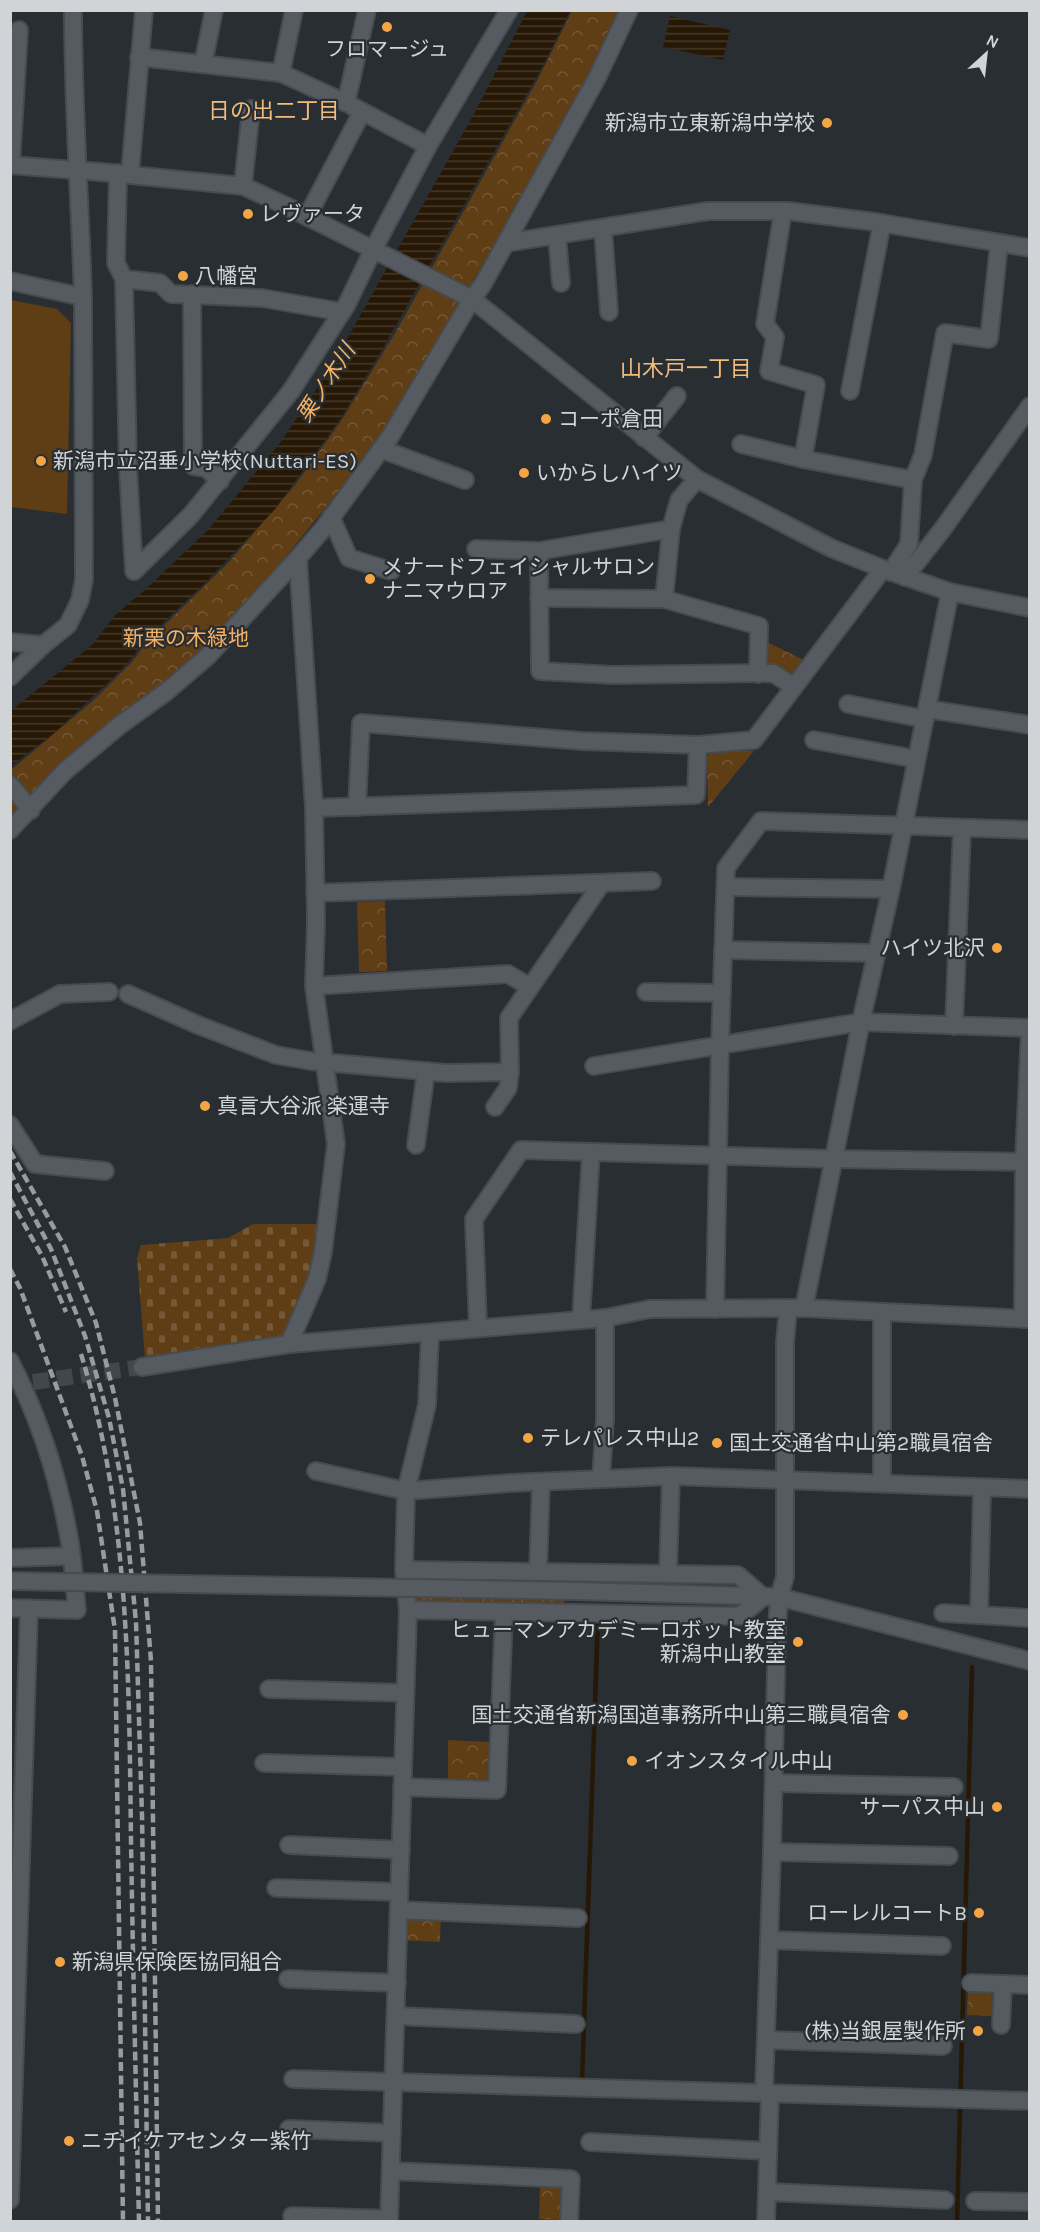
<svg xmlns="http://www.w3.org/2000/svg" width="1040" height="2232" font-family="Karla,'Noto Sans JP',sans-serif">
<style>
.cemetery{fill:url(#cemetery-stones)}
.park{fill:url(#park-crowns)}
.pitch{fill:#5f3d15}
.water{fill:url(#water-rules)}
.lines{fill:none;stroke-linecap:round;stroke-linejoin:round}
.stream{stroke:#271806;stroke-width:4.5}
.minor-tunnel{stroke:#41474b;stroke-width:16;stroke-dasharray:16 8;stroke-linecap:butt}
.minor-casing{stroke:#464b4f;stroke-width:20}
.tertiary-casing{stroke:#464b4f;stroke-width:20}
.minor{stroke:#555b60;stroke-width:16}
.tertiary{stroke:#555b60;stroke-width:16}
.rail{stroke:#979c9f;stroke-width:4.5;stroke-dasharray:9 4.5;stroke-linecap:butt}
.tertiary-bridge-casing{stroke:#464b4f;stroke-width:20;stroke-linecap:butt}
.tertiary-bridge{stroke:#555b60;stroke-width:16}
.poi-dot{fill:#f3a443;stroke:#282e32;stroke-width:2}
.labels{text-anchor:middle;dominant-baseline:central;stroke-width:4.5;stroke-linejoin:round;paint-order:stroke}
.poi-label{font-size:21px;fill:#d0d4d7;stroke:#282e32;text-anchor:start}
.park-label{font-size:21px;fill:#f6b061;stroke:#282e32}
.neighbourhood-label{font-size:22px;fill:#f2bb7e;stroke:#282e32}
.water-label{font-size:22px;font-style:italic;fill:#f7b162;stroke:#282e32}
</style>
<defs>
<pattern id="cemetery-stones" width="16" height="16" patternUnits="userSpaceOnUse" patternTransform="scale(1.5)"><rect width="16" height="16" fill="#5f3d15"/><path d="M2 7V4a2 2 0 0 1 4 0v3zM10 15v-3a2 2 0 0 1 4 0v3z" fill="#755836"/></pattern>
<pattern id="park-crowns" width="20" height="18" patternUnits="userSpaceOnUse" patternTransform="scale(1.5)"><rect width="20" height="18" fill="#5f3d15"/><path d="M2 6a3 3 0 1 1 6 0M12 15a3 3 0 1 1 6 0" fill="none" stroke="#755836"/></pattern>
<pattern id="water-rules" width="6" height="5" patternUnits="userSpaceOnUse" patternTransform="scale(1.5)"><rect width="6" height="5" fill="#271806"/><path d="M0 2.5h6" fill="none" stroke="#45392a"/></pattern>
</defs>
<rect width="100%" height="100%" fill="#282e32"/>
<path class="cemetery" d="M253 1224H321L307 1284 284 1338 145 1360 137 1258 141 1245 228 1238Z"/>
<g class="park">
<path d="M572 11H621L595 68 510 218 390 422 358 468 278 566 281 568 202 656 11 819V770L95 699 132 662 145 644 229 562 295 485 341 421 394 335 538 79Z"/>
<path d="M765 641 808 662 796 676H789L777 666H770L764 660Z"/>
<path d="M712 751H754L708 807 707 757Z"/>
<path d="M385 901 387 971 359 972 357 902Z"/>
<path d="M407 1573 565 1576 564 1605 410 1603Z"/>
<path d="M448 1740 490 1742 489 1777 484 1782H448Z"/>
<path d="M399 1910 441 1912 440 1942 398 1940Z"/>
<path d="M968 1989 988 1990 992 1995V2016L967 2015Z"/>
<path d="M540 2184 558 2185 563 2189 562 2220 539 2219Z"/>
</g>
<path class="pitch" d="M11 300 57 309 71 323 67 514 11 507Z"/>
<g class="water">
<path d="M527 11H570L544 64 379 355 341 418 276 508 207 581 142 643 133 657 116 675 53 734 11 766V711L93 644 115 615 146 589 208 530 280 443 330 369 474 114Z"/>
<path d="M670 16 730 30 723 60 663 47Z"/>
</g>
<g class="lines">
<g class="stream">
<path d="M582 2082 598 1617"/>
<path d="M957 2222 972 1667"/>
</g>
<path class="minor-tunnel" d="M33 1382 142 1367"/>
<defs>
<g id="minor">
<path d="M73 10C73 106 80 201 83 297"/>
<path d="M294 10 281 73 346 103 367 10"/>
<path d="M139 57 281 73"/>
<path d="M203 64 214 10"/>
<path d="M352 106 428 146"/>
<path d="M10 165 100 172 243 186 284 205 472 299 697 479 831 548 883 569 950 592 1030 608"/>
<path d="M11 165 19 30"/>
<path d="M118 173 116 263 124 279 128 468 134 571"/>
<path d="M130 174 144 10"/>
<path d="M243 186 251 109"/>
<path d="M783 211 765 324 775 337 769 371 816 385 803 459"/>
<path d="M307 217 362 112"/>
<path d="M603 228 609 312"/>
<path d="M557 235 561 283"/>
<path d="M506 243 708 211H788L875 222 1030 248"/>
<path d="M124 279 160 283 171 294 262 298 342 312"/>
<path d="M10 281 83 297 84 580 80 600 68 625 43 645 10 677"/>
<path d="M192 294 193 466 206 468 220 481"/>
<path d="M850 391 882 223"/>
<path d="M644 438 677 396"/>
<path d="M741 444 803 459 913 480"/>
<path d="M381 449 465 480"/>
<path d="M331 517 349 558 391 571"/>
<path d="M671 529 539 551 540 671 613 675 773 673 794 687"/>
<path d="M476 549 539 551"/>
<path d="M134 571 191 515 291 391 347 304 373 250 428 146 509 10"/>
<path d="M891 572 909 544 913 480 923 455 945 333 989 339 999 244"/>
<path d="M905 577 942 530 1030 406"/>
<path d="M539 598 664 599 759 626 758 674"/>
<path d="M664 599 671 529 679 500 697 479"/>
<path d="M10 642 43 645"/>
<path d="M848 704 925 719"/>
<path d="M927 709 1030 725"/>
<path d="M814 740 916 759"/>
<path d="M10 785 31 810"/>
<path d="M357 807 361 723 582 741 698 745 754 740 883 569"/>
<path d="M314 808 696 795 698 745"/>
<path d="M10 830 65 771 120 725 166 692 208 656 298 558 323 529 390 437 472 299 483 284 597 78 629 10"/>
<path d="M726 887 891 889"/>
<path d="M315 893 652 881"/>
<path d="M723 950 877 953"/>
<path d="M314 986 508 974 530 987"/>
<path d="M646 992 722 993"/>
<path d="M128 994 198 1025 276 1055 311 1061 446 1073 510 1072 509 1018 602 883"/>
<path d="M10 1021 60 994 109 992"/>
<path d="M954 1026 962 828"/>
<path d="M594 1066 861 1022 1030 1028"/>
<path d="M495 1107 508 1088 510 1072"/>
<path d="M10 1125 35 1164 105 1171"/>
<path d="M416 1145 426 1071"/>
<path d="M804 1308 861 1022 891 889 950 592"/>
<path d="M715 1309 720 1045 726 868 761 821 1030 830"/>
<path d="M1023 1319 1024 1162 1030 1029"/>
<path d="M581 1320 591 1152"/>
<path d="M478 1328 474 1219 521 1150 835 1159 1030 1162"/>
<path d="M289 1344 317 1279 323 1252 336 1144 314 986 316 921 314 808 298 558"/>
<path d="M10 1361C37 1413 56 1470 67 1527 73 1554 74 1582 77 1610L10 1608"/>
<path d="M142 1367 289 1344 605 1318 650 1309 804 1308 1030 1319"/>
<path d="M316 1471 406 1491 510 1483 671 1476 1030 1489"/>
<path d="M601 1479 605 1419V1318"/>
<path d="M882 1483V1313"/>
<path d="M10 1558 71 1556"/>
<path d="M404 1570 738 1575 763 1597 740 1616 408 1610"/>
<path d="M538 1572 541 1482"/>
<path d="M668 1573 671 1476"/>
<path d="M943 1613 1030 1618"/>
<path d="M979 1615 982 1488"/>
<path d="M269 1689 405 1693"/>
<path d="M264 1763 403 1767"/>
<path d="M774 1783 954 1787"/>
<path d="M402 1787 497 1790 504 1612"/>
<path d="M289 1845 401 1850"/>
<path d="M772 1852 949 1856"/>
<path d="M276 1888 399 1892"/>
<path d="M399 1910 578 1918"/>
<path d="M769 1940 942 1946"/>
<path d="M288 1979 397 1983"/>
<path d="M971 1983 1030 1985"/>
<path d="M396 2016 576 2024"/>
<path d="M1001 2025 1003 1984"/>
<path d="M767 2040 943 2046"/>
<path d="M293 2079 1030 2101"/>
<path d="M764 2093 772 1852 777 1627 779 1597 785 1577V1342L788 1310"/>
<path d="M289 2129 392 2133"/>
<path d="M590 2142 768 2151"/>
<path d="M391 2171 571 2179 569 2222"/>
<path d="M767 2192 945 2200"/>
<path d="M10 2200 29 1608"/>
<path d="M975 2201 1030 2202"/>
<path d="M292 2216 389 2219"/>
<path d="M389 2222 408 1610 404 1570 406 1491 427 1405 430 1333"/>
<path d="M766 2222 770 2093"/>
</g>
<path id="tertiary" d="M578 1591 779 1597 1030 1661"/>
</defs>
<use href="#minor" class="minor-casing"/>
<use href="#tertiary" class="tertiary-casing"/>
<use href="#minor" class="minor"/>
<use href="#tertiary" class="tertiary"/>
<g class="rail">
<path d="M10 1151 65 1247 96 1323 115 1398 140 1523 151 1661 158 2222"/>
<path d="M10 1172 51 1249 85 1336 109 1418 123 1489 136 1622 142 1815 148 2222"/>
<path d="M10 1199 42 1256 66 1312"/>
<path d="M10 1269 20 1288 82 1456 97 1511 115 1630 123 2222"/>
<path d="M81 1354C129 1511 129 1678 131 1840 133 1967 136 2094 139 2222"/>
</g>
<defs>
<path id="tertiary-bridge" d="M10 1581 578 1591"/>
</defs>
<use href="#tertiary-bridge" class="tertiary-bridge-casing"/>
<use href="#tertiary-bridge" class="tertiary-bridge"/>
</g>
<g class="poi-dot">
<circle cx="387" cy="27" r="6"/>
<circle cx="827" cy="123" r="6"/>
<circle cx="248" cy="214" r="6"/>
<circle cx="183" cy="276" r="6"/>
<circle cx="546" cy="419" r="6"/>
<circle cx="41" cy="461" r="6"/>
<circle cx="524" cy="473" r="6"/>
<circle cx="370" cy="579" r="6"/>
<circle cx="997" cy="948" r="6"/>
<circle cx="205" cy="1106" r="6"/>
<circle cx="528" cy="1438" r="6"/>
<circle cx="717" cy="1443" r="6"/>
<circle cx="798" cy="1642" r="6"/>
<circle cx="903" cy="1715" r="6"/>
<circle cx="632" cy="1761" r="6"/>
<circle cx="997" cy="1807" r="6"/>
<circle cx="979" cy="1913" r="6"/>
<circle cx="60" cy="1962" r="6"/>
<circle cx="978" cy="2031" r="6"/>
<circle cx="69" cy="2141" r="6"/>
</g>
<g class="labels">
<g class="poi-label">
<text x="387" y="49" text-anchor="middle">フロマージュ</text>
<text x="815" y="123" text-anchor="end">新潟市立東新潟中学校</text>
<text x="260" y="214">レヴァータ</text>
<text x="195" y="276">八幡宮</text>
<text x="558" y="419">コーポ倉田</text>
<text x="53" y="461">新潟市立沼垂小学校(Nuttari-ES)</text>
<text x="536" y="473">いからしハイツ</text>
<text x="382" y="567">メナードフェイシャルサロン<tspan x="382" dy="24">ナニマウロア</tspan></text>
<text x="985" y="948" text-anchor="end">ハイツ北沢</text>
<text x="217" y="1106">真言大谷派 楽運寺</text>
<text x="540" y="1438">テレパレス中山2</text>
<text x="729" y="1443">国土交通省中山第2職員宿舎</text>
<text x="786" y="1630" text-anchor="end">ヒューマンアカデミーロボット教室<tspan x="786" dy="24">新潟中山教室</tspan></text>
<text x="891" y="1715" text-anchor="end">国土交通省新潟国道事務所中山第三職員宿舎</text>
<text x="644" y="1761">イオンスタイル中山</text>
<text x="985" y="1807" text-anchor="end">サーパス中山</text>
<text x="967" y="1913" text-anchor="end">ローレルコートB</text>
<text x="72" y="1962">新潟県保険医協同組合</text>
<text x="966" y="2031" text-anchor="end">(株)当銀屋製作所</text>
<text x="81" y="2141">ニチイケアセンター紫竹</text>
</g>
<g class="park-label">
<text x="186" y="638">新栗の木緑地</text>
</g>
<g class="neighbourhood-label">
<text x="274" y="111">日の出二丁目</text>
<text x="686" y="369">山木戸一丁目</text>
</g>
<g class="water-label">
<text transform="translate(326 383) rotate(-57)">栗ノ木川</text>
</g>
</g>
<rect width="1040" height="2232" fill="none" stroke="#d0d4d7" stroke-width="24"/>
<g transform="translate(986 54) rotate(27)" stroke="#282e32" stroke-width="4.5" paint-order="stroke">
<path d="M0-4.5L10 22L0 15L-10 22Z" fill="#d0d4d7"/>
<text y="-9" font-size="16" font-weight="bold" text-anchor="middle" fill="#d0d4d7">N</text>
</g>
</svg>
